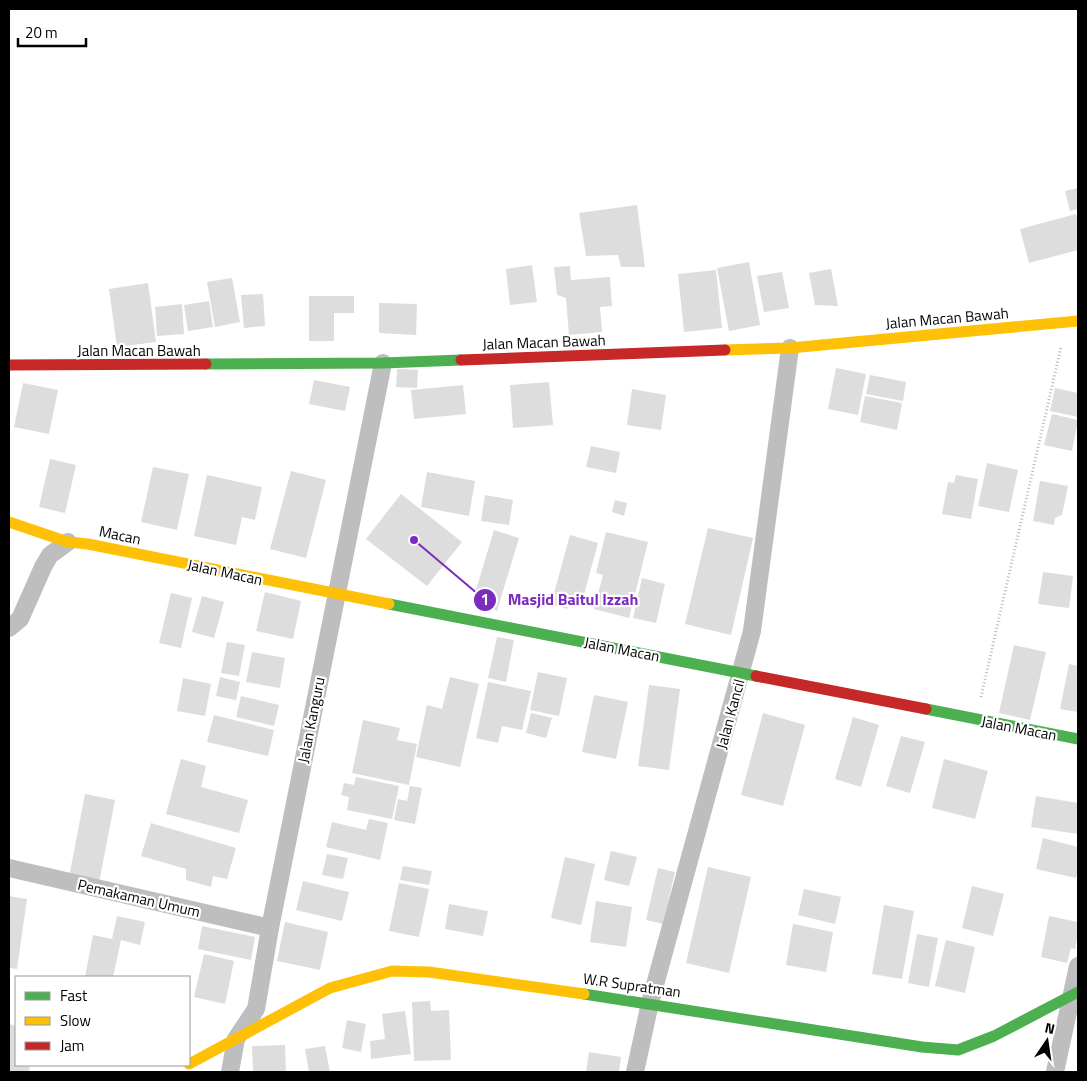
<svg xmlns="http://www.w3.org/2000/svg" width="1087" height="1081" font-family="'Titillium Web',sans-serif">
<style>
.building{fill:#ddd}
.lines{fill:none;stroke-linecap:round;stroke-linejoin:round}
.path{stroke:#b8b8b8;stroke-width:3;stroke-dasharray:1 2.5;stroke-linecap:butt}
.street{stroke:#bebebe;stroke-width:18}
.fast{stroke:#4caf50;stroke-width:11}
.slow{stroke:#ffc107;stroke-width:11}
.jam{stroke:#c62828;stroke-width:11}
.labels{text-anchor:middle;dominant-baseline:central;stroke-width:4.5;stroke-linejoin:round;paint-order:stroke}
.street-label{font-size:15px;fill:#000;stroke:#fff}
.leader{fill:none;stroke:#7b2cbf;stroke-width:2}
.callout-dot{fill:#7b2cbf;stroke:#fff;stroke-width:2}
.mark-label{font-size:15px;text-anchor:middle;font-weight:bold;fill:#fff}
.callout-label{font-size:16px;text-anchor:middle;font-weight:bold;fill:#7b2cbf;stroke:#fff;stroke-width:4.5;stroke-linejoin:round;paint-order:stroke}
</style>
<rect width="100%" height="100%" fill="#fff"/>
<g class="building">
<path d="M1078 188V209L1070 211 1065 191Z"/>
<path d="M637 205 645 267H621L618 255 586 256 579 213Z"/>
<path d="M1076 214 1078 222V250L1029 263 1020 229Z"/>
<path d="M749 262 760 325 729 331 717 268Z"/>
<path d="M532 265 537 302 510 305 506 269Z"/>
<path d="M570 266 571 280 610 277 612 306 600 307 602 332 569 335 566 298 557 295 554 267Z"/>
<path d="M831 269 838 306 815 305 809 273Z"/>
<path d="M716 270 722 328 684 332 678 274Z"/>
<path d="M782 272 789 308 764 312 757 276Z"/>
<path d="M232 278 240 322 215 327 207 282Z"/>
<path d="M148 283 156 342 117 347 109 289Z"/>
<path d="M263 294 265 326 244 328 241 295Z"/>
<path d="M309 296H354V313H334V341H309Z"/>
<path d="M209 301 213 327 188 331 184 305Z"/>
<path d="M379 303 417 304 416 335 379 333Z"/>
<path d="M182 304 184 334 157 336 155 307Z"/>
<path d="M836 368 866 374 858 415 828 409Z"/>
<path d="M397 369 418 370 417 388 396 387Z"/>
<path d="M870 375 906 382 903 401 866 394Z"/>
<path d="M314 380 350 387 345 411 309 404Z"/>
<path d="M549 382 553 425 513 428 510 385Z"/>
<path d="M23 383 58 390 49 434 14 427Z"/>
<path d="M463 385 466 414 414 419 411 390Z"/>
<path d="M1055 388 1078 393V417L1050 411Z"/>
<path d="M632 389 666 395 661 430 627 425Z"/>
<path d="M865 396 902 403 897 430 860 422Z"/>
<path d="M1052 414 1078 420 1072 451 1044 445Z"/>
<path d="M591 446 620 452 616 473 586 467Z"/>
<path d="M50 459 76 465 65 513 39 507Z"/>
<path d="M987 463 1018 470 1009 512 978 506Z"/>
<path d="M153 467 189 474 177 530 141 522Z"/>
<path d="M291 471 326 480 306 558 270 549Z"/>
<path d="M427 472 475 481 469 516 421 507Z"/>
<path d="M207 475 262 487 255 520 242 517 236 545 194 536Z"/>
<path d="M956 475 978 479 971 519 942 514 948 482 954 483Z"/>
<path d="M1040 481 1068 486 1062 515 1055 518 1054 525 1033 521Z"/>
<path d="M401 494 462 542 427 586 366 539Z"/>
<path d="M485 495 513 500 509 525 481 521Z"/>
<path d="M615 500 627 503 624 516 612 512Z"/>
<path d="M708 528 753 538 731 635 685 624Z"/>
<path d="M494 530 519 538 497 611 472 603Z"/>
<path d="M606 532 648 542 629 618 594 609 603 575 596 573Z"/>
<path d="M570 535 598 543 583 598 571 595 567 609 551 604Z"/>
<path d="M1043 572 1073 576 1069 608 1038 604Z"/>
<path d="M642 578 665 584 656 623 633 618Z"/>
<path d="M265 592 301 601 293 639 256 631Z"/>
<path d="M171 593 192 598 181 648 159 643Z"/>
<path d="M202 596 224 602 214 638 192 632Z"/>
<path d="M497 637 514 640 506 682 488 678Z"/>
<path d="M227 642 245 645 239 676 221 673Z"/>
<path d="M1014 645 1046 652 1030 720 999 713Z"/>
<path d="M252 652 285 658 280 688 246 682Z"/>
<path d="M1069 664 1078 666V712L1060 709Z"/>
<path d="M538 672 567 678 559 716 530 710Z"/>
<path d="M220 677 240 682 236 700 216 696Z"/>
<path d="M450 677 479 684 460 767 416 757 427 705 442 709Z"/>
<path d="M183 678 211 684 205 716 177 711Z"/>
<path d="M488 682 531 691 522 730 502 726 498 743 476 738Z"/>
<path d="M649 685 680 689 669 770 638 766Z"/>
<path d="M594 695 628 702 616 759 582 752Z"/>
<path d="M241 696 279 705 274 726 236 717Z"/>
<path d="M531 713 552 718 546 738 526 733Z"/>
<path d="M763 713 805 725 783 806 741 795Z"/>
<path d="M214 715 274 730 268 756 207 742Z"/>
<path d="M853 717 879 725 861 787 835 779Z"/>
<path d="M363 720 400 728 397 740 417 744 409 785 352 773Z"/>
<path d="M901 736 925 742 910 793 886 786Z"/>
<path d="M181 759 206 766 201 787 248 800 239 833 166 814Z"/>
<path d="M944 759 988 771 975 819 932 808Z"/>
<path d="M356 777 399 786 392 819 347 810 349 797 341 795 344 783 354 785Z"/>
<path d="M410 786 422 788 415 824 394 820 398 799 407 801Z"/>
<path d="M85 794 115 800 99 883 69 877Z"/>
<path d="M1036 796 1078 803V834L1031 827Z"/>
<path d="M369 819 388 823 380 860 326 847 332 822 366 830Z"/>
<path d="M151 823 236 848 227 879 213 876 211 887 186 880V869L141 856Z"/>
<path d="M1043 838 1078 847V867L1076 878 1036 869Z"/>
<path d="M611 851 637 857 629 886 604 880Z"/>
<path d="M327 854 348 858 343 879 322 875Z"/>
<path d="M565 857 595 864 581 925 551 918Z"/>
<path d="M403 866 432 871 429 885 400 880Z"/>
<path d="M708 867 751 877 729 973 686 963Z"/>
<path d="M658 868 675 872 663 924 646 920Z"/>
<path d="M303 881 349 892 342 921 296 910Z"/>
<path d="M399 883 429 889 419 937 389 931Z"/>
<path d="M972 886 1004 894 993 936 962 928Z"/>
<path d="M804 889 841 897 835 924 798 915Z"/>
<path d="M9 896 27 899 17 969 9 968Z"/>
<path d="M596 901 632 907 626 947 590 942Z"/>
<path d="M449 904 488 911 483 936 445 929Z"/>
<path d="M884 905 914 911 902 979 872 974Z"/>
<path d="M117 916 145 922 140 945 121 940 113 977H85L93 935 112 939Z"/>
<path d="M1049 916 1078 922V933L1075 949 1071 948 1067 963 1041 957Z"/>
<path d="M285 922 328 932 320 970 277 961Z"/>
<path d="M793 924 833 932 826 972 786 965Z"/>
<path d="M202 926 255 937 251 960 198 949Z"/>
<path d="M917 934 938 938 929 987 908 983Z"/>
<path d="M946 940 975 947 965 993 935 986Z"/>
<path d="M204 954 234 961 225 1004 194 997Z"/>
<path d="M430 1001 431 1011 449 1010 451 1060 414 1061 412 1002Z"/>
<path d="M405 1011 411 1054 371 1059 370 1041 385 1039 382 1014Z"/>
<path d="M347 1020 366 1024 361 1052 342 1048Z"/>
<path d="M9 1024 16 1026V1065H30L29 1072H9Z"/>
<path d="M285 1045 286 1072H253L252 1046Z"/>
<path d="M325 1046 330 1072H309L305 1049Z"/>
<path d="M589 1052 621 1057 619 1072H586Z"/>
</g>
<g class="lines">
<path class="path" d="M981 697 1061 347"/>
<g class="street">
<path d="M9 628 20 619 43 567 50 555 68 542"/>
<path d="M9 868 270 928"/>
<path d="M230 1072 236 1039 256 1009 270 928 383 363"/>
<path d="M635 1072 650 1003 752 631 790 348"/>
<path d="M1055 1072 1078 966"/>
</g>
<g class="fast">
<path d="M206 364 383 363 461 360"/>
<path d="M389 604 756 676"/>
<path d="M926 709 1078 739"/>
<path d="M584 994 922 1047 958 1050 994 1036 1078 992"/>
</g>
<g class="slow">
<path d="M725 350 790 348 1078 321"/>
<path d="M9 522 68 542 88 544 389 604"/>
<path d="M189 1064 330 988 392 971 429 972 584 994"/>
</g>
<g class="jam">
<path d="M461 360 725 350"/>
<path d="M9 365 206 364"/>
<path d="M756 676 926 709"/>
</g>
</g>
<g class="labels">
<g class="street-label">
<text transform="translate(947 318) rotate(-5)">Jalan Macan Bawah</text>
<text transform="translate(544 342) rotate(-2)">Jalan Macan Bawah</text>
<text x="139" y="350">Jalan Macan Bawah</text>
<text transform="translate(120 535) rotate(12)">Macan</text>
<text transform="translate(225 572) rotate(12)">Jalan Macan</text>
<text transform="translate(622 649) rotate(11)">Jalan Macan</text>
<text transform="translate(730 714) rotate(-75)">Jalan Kancil</text>
<text transform="translate(311 720) rotate(-79)">Jalan Kanguru</text>
<text transform="translate(1019 728) rotate(11)">Jalan Macan</text>
<text transform="translate(139 898) rotate(13)">Pemakaman Umum</text>
<text transform="translate(632 985) rotate(8)">W.R Supratman</text>
</g>
</g>
<path class="leader" d="M414 540L485 600"/>
<g class="callout-dot">
<circle cx="414" cy="540" r="5"/>
<circle cx="485" cy="600" r="12"/>
</g>
<g class="mark-label">
<text x="485" y="605">1</text>
</g>
<g class="callout-label">
<text x="573" y="605">Masjid Baitul Izzah</text>
</g>
<rect width="1087" height="1081" fill="none" stroke="#000000" stroke-width="20"/>
<rect x="15" y="976" width="175" height="90" fill="#ffffff" stroke="#999999"/>
<rect x="25" y="992" width="25" height="8" fill="#4caf50" stroke="#999999"/>
<text x="60" y="1001" font-size="15" fill="#000000">Fast</text>
<rect x="25" y="1017" width="25" height="8" fill="#ffc107" stroke="#999999"/>
<text x="60" y="1026" font-size="15" fill="#000000">Slow</text>
<rect x="25" y="1042" width="25" height="8" fill="#c62828" stroke="#999999"/>
<text x="60" y="1051" font-size="15" fill="#000000">Jam</text>
<g transform="translate(1047 1041) rotate(13)" stroke="#ffffff" stroke-width="4" paint-order="stroke">
<path d="M0-4L9 19L0 12L-9 19Z" fill="#000000"/>
<text y="-8" font-size="14" font-weight="bold" text-anchor="middle" fill="#000000">N</text>
</g>
<path d="M18 38v8h68v-8" fill="none" stroke="#000000" stroke-width="2.5"/>
<text x="25" y="38" font-size="15" fill="#000000" stroke="#ffffff" stroke-width="4" paint-order="stroke">20 m</text>
</svg>
